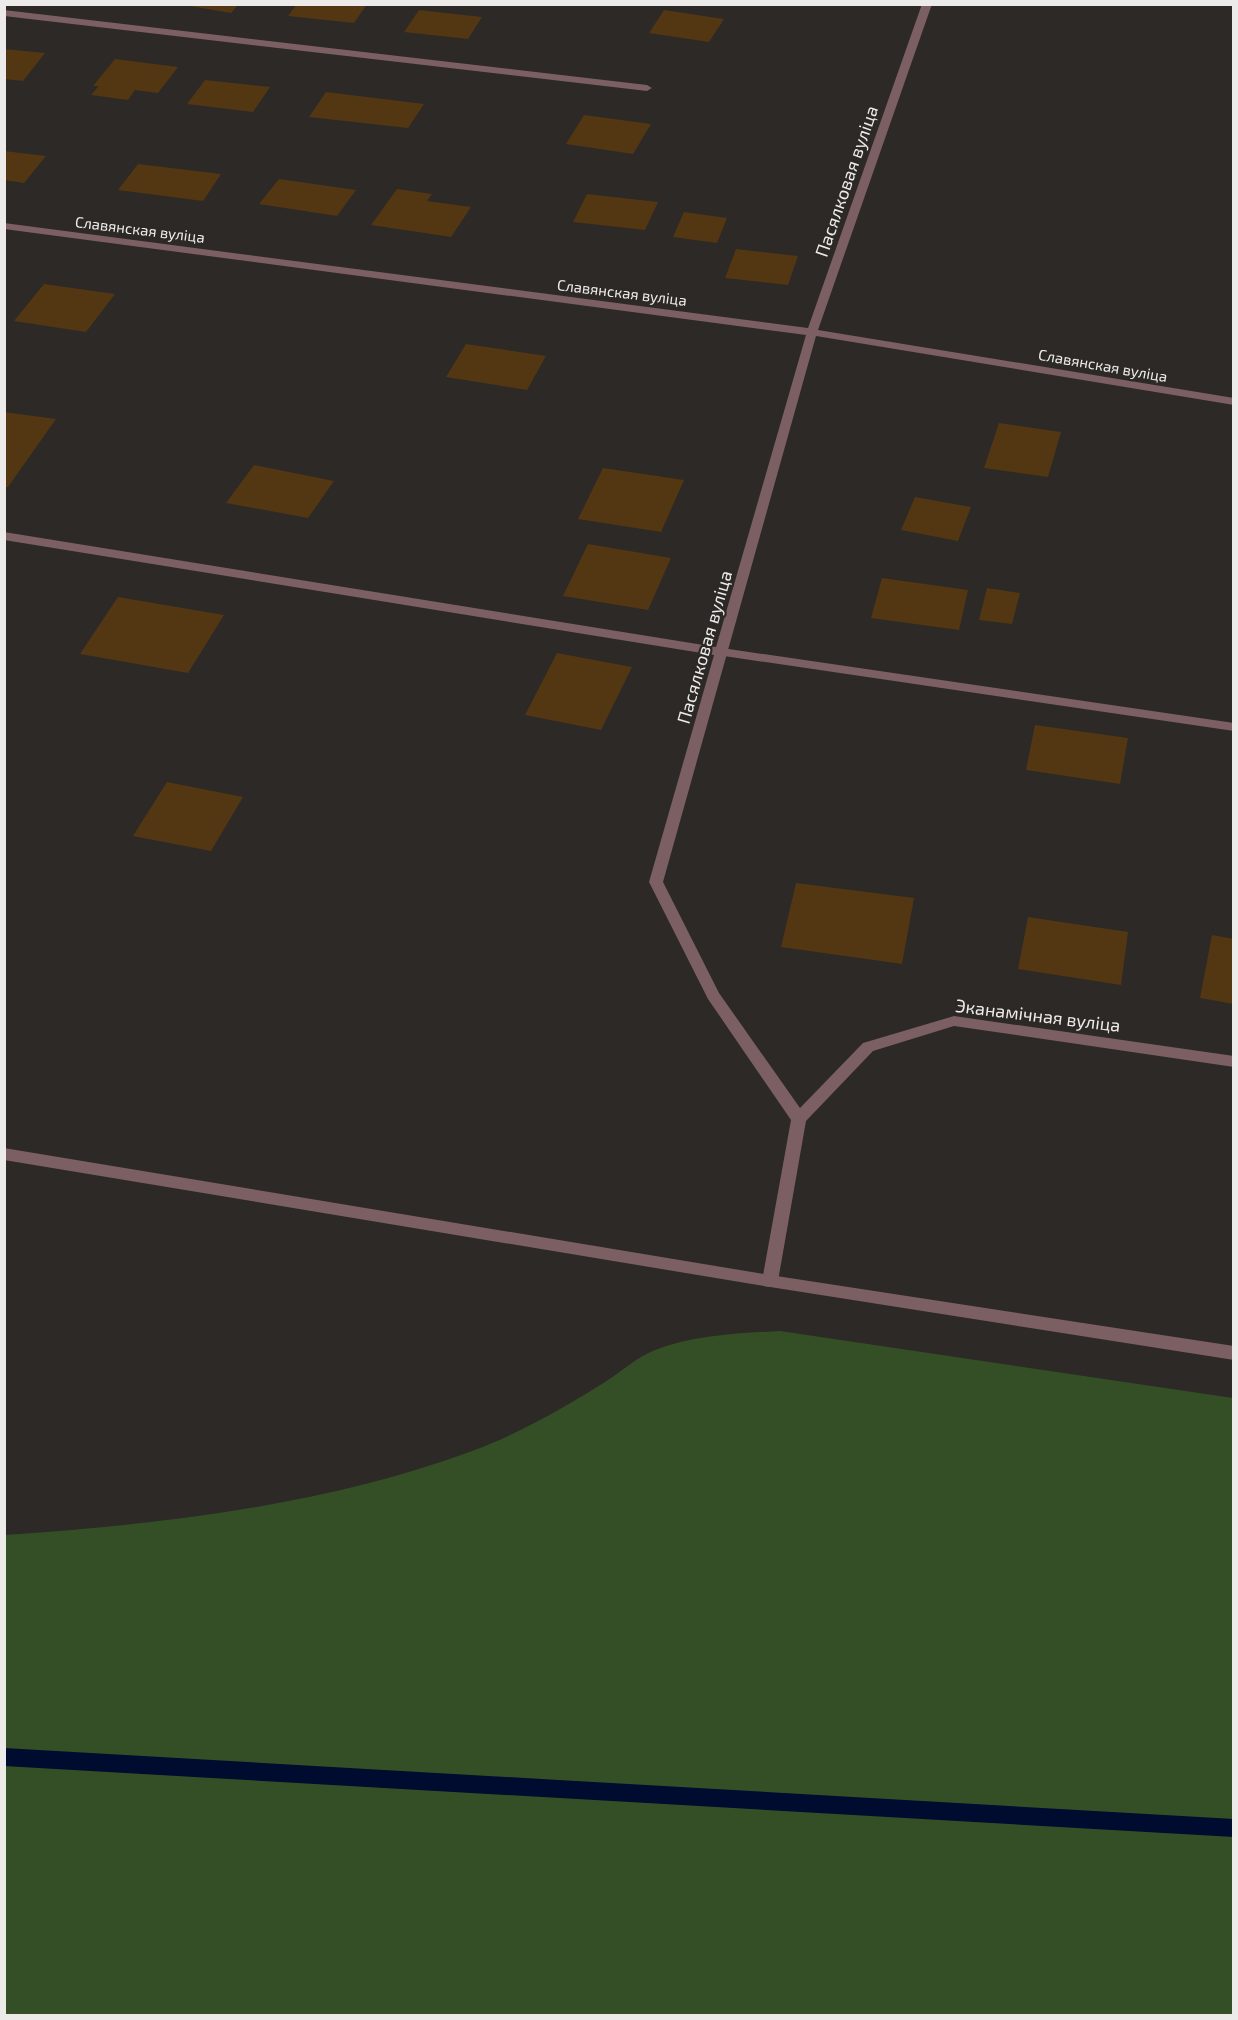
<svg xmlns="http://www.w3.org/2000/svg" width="1238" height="2020" font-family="'Exo 2',sans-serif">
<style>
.green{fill:#344f26}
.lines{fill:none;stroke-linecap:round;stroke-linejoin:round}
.stream{fill:#000b30;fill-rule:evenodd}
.building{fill:#533712}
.service{fill:#7b5f62;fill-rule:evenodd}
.minor{fill:#7b5f62;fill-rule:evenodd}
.tertiary{fill:#7b5f62;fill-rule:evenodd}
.labels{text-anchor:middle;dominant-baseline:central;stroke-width:4.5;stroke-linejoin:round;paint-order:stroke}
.far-street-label{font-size:15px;fill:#edebe9;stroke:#2c2926}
.street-label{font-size:18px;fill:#edebe9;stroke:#2c2926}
</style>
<rect width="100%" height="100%" fill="#2c2926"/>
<path class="green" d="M780 1331 1233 1398V2015H5V1535C158 1525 327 1505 472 1451 519 1434 563 1408 605 1382 621 1372 637 1357 655 1350 694 1335 738 1333 780 1331Z"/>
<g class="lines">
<path class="stream" d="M4 1748 1234 1819V1837L4 1766Z"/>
</g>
<g class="building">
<path d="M178 4H239L231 13Z"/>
<path d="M297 4H367L354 23 288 16Z"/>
<path d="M419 10 482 17 468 39 404 32Z"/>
<path d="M664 10 724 19 709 42 649 33Z"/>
<path d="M4 49 45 53 23 81 4 79Z"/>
<path d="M115 59 178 67 158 93 135 90 128 100 91 95 99 86H93Z"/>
<path d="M205 80 270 87 253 112 187 104Z"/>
<path d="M326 92 424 104 408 128 309 117Z"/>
<path d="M584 115 651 124 633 154 566 144Z"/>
<path d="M4 151 46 156 24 183 4 180Z"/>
<path d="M138 164 221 174 203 201 118 190Z"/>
<path d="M279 179 356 190 337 216 259 204Z"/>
<path d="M397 189 432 194 427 201 471 207 451 237 371 225Z"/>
<path d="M587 194 658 202 645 230 573 222Z"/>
<path d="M684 212 727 218 717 243 673 237Z"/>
<path d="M736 249 798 256 788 285 725 278Z"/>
<path d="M44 284 115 294 86 332 14 321Z"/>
<path d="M466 344 546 356 527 390 446 377Z"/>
<path d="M4 412 56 419 8 487H4Z"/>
<path d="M999 423 1061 432 1048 477 984 468Z"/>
<path d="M254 465 334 481 308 518 226 503Z"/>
<path d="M603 468 684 480 661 532 578 519Z"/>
<path d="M915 497 971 507 958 541 901 530Z"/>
<path d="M588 544 671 558 648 610 563 596Z"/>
<path d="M882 578 968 590 959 630 871 618Z"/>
<path d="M987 588 1020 593 1012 624 979 620Z"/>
<path d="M118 597 224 615 188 673 80 654Z"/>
<path d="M557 653 632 667 601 730 525 715Z"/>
<path d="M1035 725 1128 738 1120 784 1026 770Z"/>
<path d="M167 782 243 797 211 851 133 836Z"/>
<path d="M796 883 914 898 902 964 781 947Z"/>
<path d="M1028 917 1128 932 1121 985 1018 969Z"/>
<path d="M1212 935 1234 939V1004L1200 998Z"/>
</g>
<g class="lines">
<path class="service" d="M722 648 1234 723V731L717 655 715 652Z"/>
<g class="minor">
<path d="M922 4H932L818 330 1234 398V405L816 336 663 882 719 993 800 1108 863 1043 954 1016 1234 1056V1067L954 1026 873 1051 806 1121 778 1281 776 1286 770 1287 764 1286 762 1281 791 1120 708 999 649 882 714 655 4 540V532L716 647 806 335 4 229V223L808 328Z"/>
<path d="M4 10 647 85 652 88 647 91 4 16Z"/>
</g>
<path class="tertiary" d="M4 1148 770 1275 1234 1346V1360L770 1287 4 1160Z"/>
</g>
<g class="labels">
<g class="far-street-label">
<text transform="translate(140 229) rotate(7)">Славянская вуліца</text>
<text transform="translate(622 292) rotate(7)">Славянская вуліца</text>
<text transform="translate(1103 365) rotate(10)">Славянская вуліца</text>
</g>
<g class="street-label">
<text transform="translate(846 181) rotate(-71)">Пасялковая вуліца</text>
<text transform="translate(704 647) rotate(-74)">Пасялковая вуліца</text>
<text transform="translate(1038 1015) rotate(7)">Эканамічная вуліца</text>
</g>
</g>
<rect width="1238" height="2020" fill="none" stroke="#edebe9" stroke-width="12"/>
</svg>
